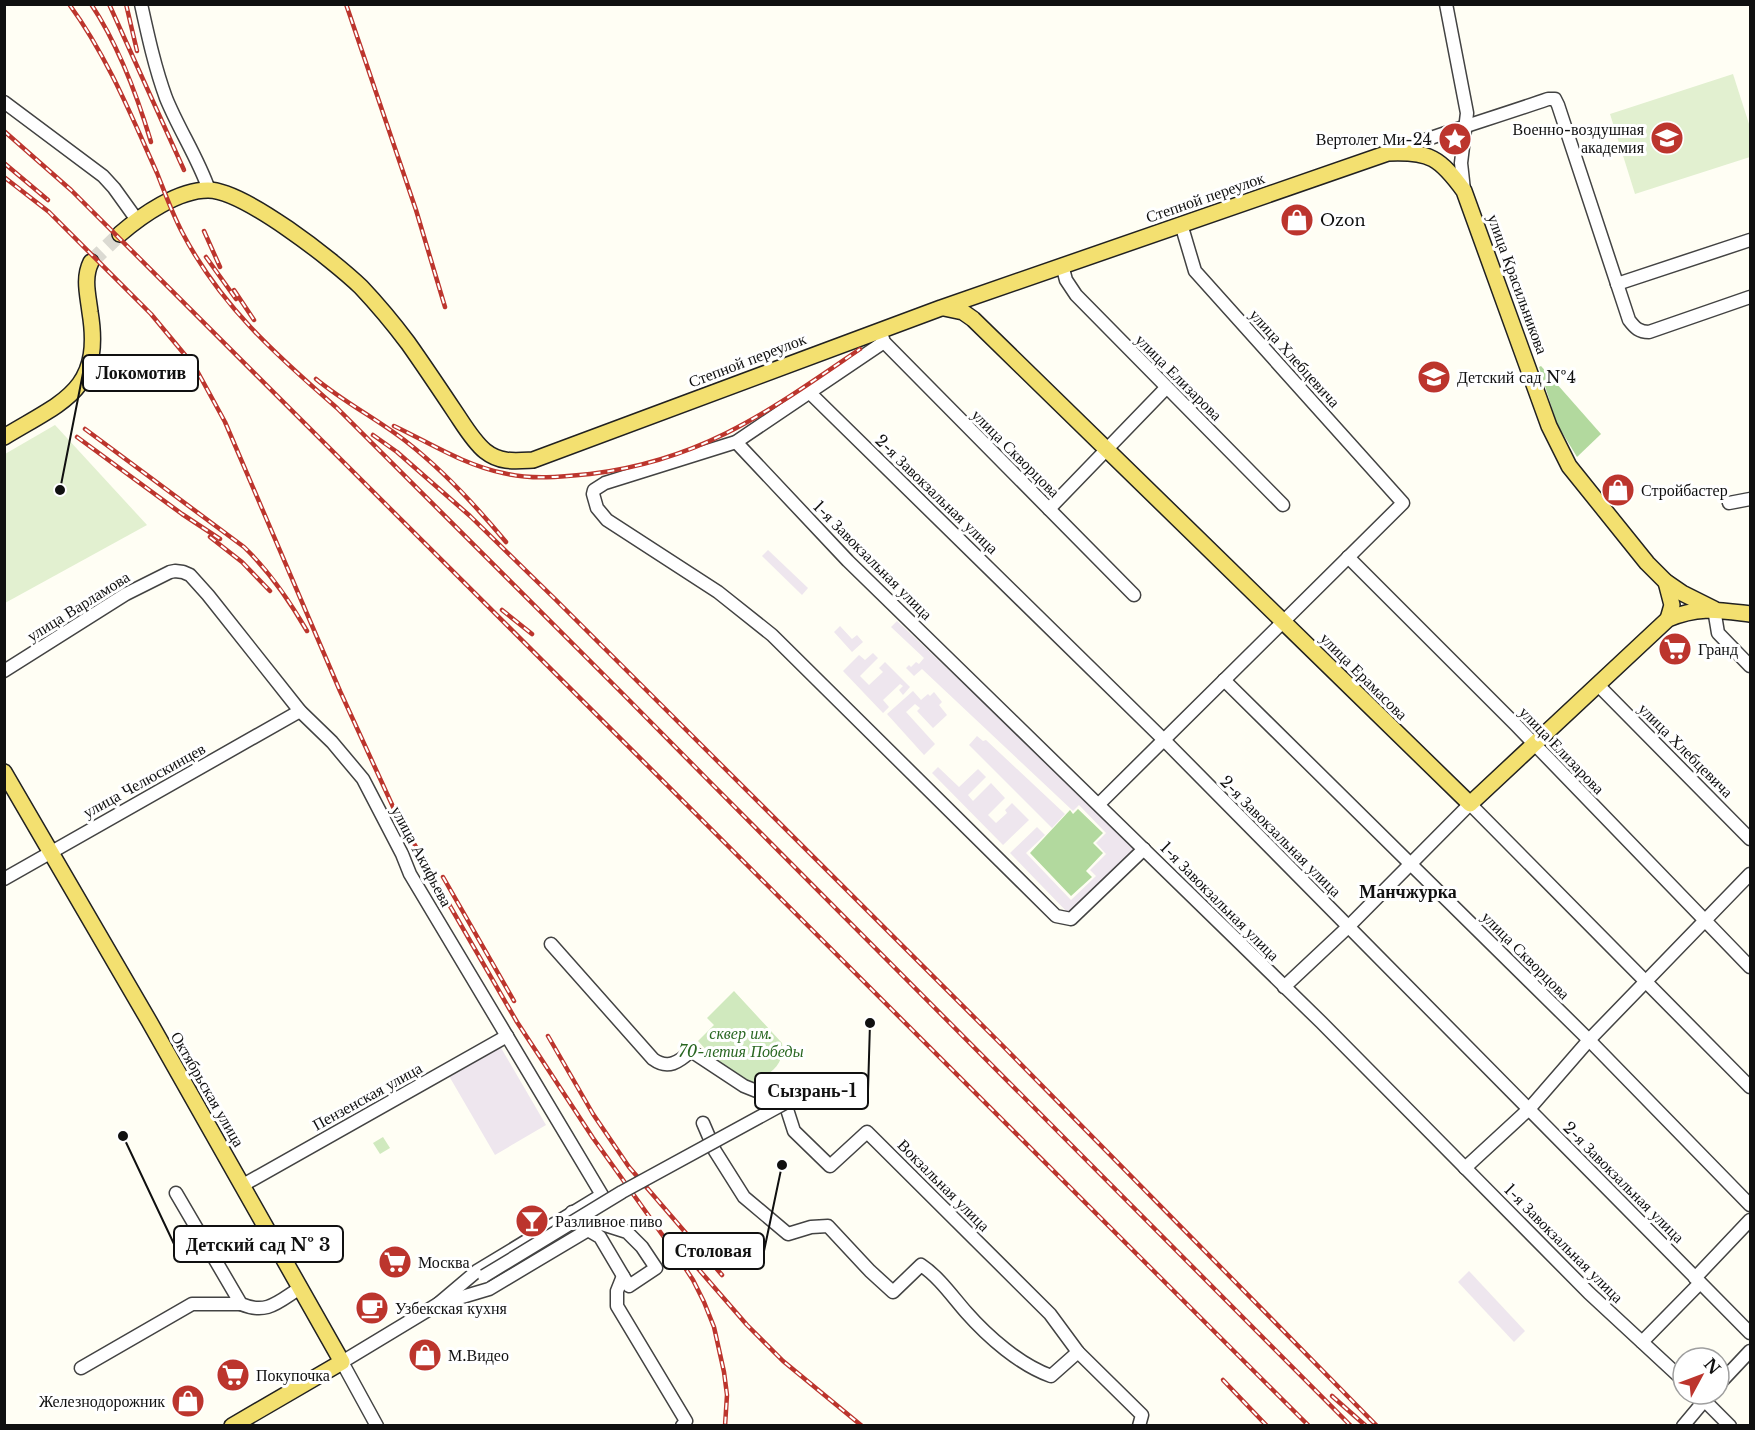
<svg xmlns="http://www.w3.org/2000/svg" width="1755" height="1430" font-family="'Libre Baskerville',serif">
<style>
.industrial{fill:#eee6ee}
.green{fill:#d0e9be}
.forest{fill:#b2d99e}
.pitch{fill:#e2f0d0}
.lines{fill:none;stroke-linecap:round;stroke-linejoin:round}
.major-tunnel{stroke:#dbdad2;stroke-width:15;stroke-dasharray:15 8;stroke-linecap:butt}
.minor-casing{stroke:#434343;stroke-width:15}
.major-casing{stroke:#212121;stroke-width:18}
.minor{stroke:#fff;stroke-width:12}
.major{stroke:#f3e070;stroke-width:15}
.rail-casing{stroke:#bc352d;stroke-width:4.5}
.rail{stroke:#fff;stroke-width:2;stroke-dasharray:7;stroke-linecap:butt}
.minor-bridge-casing{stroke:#434343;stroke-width:15;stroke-linecap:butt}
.minor-bridge{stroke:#fff;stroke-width:12}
.labels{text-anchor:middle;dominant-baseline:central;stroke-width:6;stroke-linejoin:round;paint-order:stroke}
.poi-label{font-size:16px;fill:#101010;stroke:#fff;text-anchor:start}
.street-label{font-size:16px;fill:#101010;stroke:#fff}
.park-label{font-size:16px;font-style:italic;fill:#296722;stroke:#fff}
.neighbourhood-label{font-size:18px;font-weight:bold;fill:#101010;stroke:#fff}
.leader{fill:none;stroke:#101010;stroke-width:2}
.callout-dot{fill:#101010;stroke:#fff;stroke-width:2}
.callout{fill:#fff;stroke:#101010;stroke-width:2}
.callout-label{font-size:18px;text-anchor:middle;font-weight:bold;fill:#101010}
</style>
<rect width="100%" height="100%" fill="#fffef4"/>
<g class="industrial">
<path d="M768 550 808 588 802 595 762 556Z"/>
<path d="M897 621 1088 801 1135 848 1069 914 1010 853 1037 827 1045 835 1026 853 1071 900 1096 876 1090 870 1106 854 1096 843 1106 833 1079 805 1073 811 922 669 914 676 906 668 909 665 911 667 916 662 919 664 924 658 891 627Z"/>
<path d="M840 626 852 639 857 635 863 642 852 652 834 632Z"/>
<path d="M873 653 878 658 860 676 869 685 883 672 879 668 885 662 910 687 903 695 899 690 903 686 900 684 883 700 889 707 883 713 843 671 859 655 865 660Z"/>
<path d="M913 691 921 700 928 694 930 696 934 692 942 702 939 705 947 715 933 728 917 711 920 708 915 704 906 712 935 744 924 755 887 714Z"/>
<path d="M977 736 983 741 986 740 1065 814 1052 828 969 745Z"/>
<path d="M938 767 959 787 978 769 986 777 968 795 973 801 991 783 1005 798 988 815 996 823 1007 813 1005 810 1012 803 1029 820 1003 845 932 773Z"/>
<path d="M500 1046 546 1125 495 1155 449 1076Z"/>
<path d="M1469 1271 1525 1331 1514 1342 1458 1282Z"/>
</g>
<g class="green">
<path d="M734 991 782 1043C785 1067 769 1074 751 1084L722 1067 698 1041 714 1025 707 1018Z"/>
<path d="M383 1137 390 1148 380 1154 373 1143Z"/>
</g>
<g class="forest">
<path d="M1541 366 1601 434 1577 457 1557 424 1539 367Z"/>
<path d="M1078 809 1103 833 1093 843 1103 853 1086 871 1092 877 1071 896 1030 853 1070 810 1073 814Z"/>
</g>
<g class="pitch">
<path d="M1733 74 1750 127V157L1635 194 1610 114Z"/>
<path d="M55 425 147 525 5 603V454Z"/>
</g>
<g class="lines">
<path class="major-tunnel" d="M91 262 120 234"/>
<defs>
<g id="minor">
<path d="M141 4C148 36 155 68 166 98 179 130 198 158 209 190"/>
<path d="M1446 4 1467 113 1461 163 1464 190"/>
<path d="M4 102 103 176 114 188 137 220"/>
<path d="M1394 151C1445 132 1496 117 1548 99H1555L1558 105 1629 320C1635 328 1639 332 1649 332L1750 297"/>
<path d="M1062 265 1066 280 1076 295 1283 505"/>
<path d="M1617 284 1750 240"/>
<path d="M882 336 884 342 1134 595"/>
<path d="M884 342 736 442 605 483 594 490 593 494 597 508 607 520 718 592 772 635 1056 916 1071 919 1144 849"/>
<path d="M810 393 1164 740 1750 1333"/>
<path d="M736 442 848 561 1321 1022 1589 1293 1683 1380"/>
<path d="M1729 503 1750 499"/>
<path d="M1049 509 1166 388"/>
<path d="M1348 557 1516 725 1750 967"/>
<path d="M1714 609 1718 633 1750 666"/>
<path d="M4 671 126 594 170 572 175 571 183 572 190 575 208 595 300 711 332 742 363 779 402 854 410 874 602 1195 477 1271 438 1304"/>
<path d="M1224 680 1589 1040 1750 1205"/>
<path d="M1597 684 1750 839"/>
<path d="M1099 804 1403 503 1195 271 1181 224"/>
<path d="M4 879 300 711"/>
<path d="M551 944 653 1059C668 1070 679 1062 691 1051L744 1086 759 1092 776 1094 785 1103 794 1131 830 1166 867 1132 1050 1314 1078 1352 1142 1415 1139 1426"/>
<path d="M1284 987 1348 927 1470 804 1750 1087"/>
<path d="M703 1123 715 1151 744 1197 788 1234 811 1227 828 1226 870 1271 893 1292 921 1265C939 1277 952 1296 966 1312 988 1337 1020 1365 1051 1376L1078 1352"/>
<path d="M1465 1168 1529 1109 1589 1040 1750 874"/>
<path d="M243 1185 507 1036"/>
<path d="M176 1193 241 1304C267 1315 278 1302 300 1288"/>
<path d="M623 1276 617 1291V1306L686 1421 682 1426"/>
<path d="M1695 1278 1750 1220"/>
<path d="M442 1303 489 1289 588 1230 600 1237 629 1286 656 1268 642 1247 627 1232 602 1224 588 1230 572 1212"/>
<path d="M1642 1342 1700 1283"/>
<path d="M81 1368 192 1304H241"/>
<path d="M1719 1384 1750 1351"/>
<path d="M1698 1394 1730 1426"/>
<path d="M377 1426 342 1362 443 1301"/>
<path d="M1683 1426 1709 1395"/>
</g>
<g id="major">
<path d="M120 234C142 215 178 190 208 190 244 190 334 261 361 287 378 305 393 323 408 343 425 367 441 391 457 415 465 427 474 442 485 451 500 463 515 461 533 460L941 308 1388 153C1430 151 1440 158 1464 191L1549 426 1569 466 1647 563 1666 582 1682 593 1714 609"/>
<path d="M944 308 963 312 973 319 1470 804 1668 619C1699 606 1718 610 1750 614"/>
<path d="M4 437C63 401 103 391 90 312 88 295 83 278 91 262"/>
<path d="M1666 582 1672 605 1668 619"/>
<path d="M4 772 149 1021 342 1362 232 1426"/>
</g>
</defs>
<use href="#minor" class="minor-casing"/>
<use href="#major" class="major-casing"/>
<use href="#minor" class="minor"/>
<use href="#major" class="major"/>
<defs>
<g id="rail">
<path d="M69 4C107 56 131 115 157 173 165 193 172 213 182 232 220 305 276 355 337 408L622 693 709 781 1351 1426"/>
<path d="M91 4C119 46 137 95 151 142"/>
<path d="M109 4 184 170"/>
<path d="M126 4 137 51"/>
<path d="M346 4 416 210 445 307"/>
<path d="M4 131 71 190 1309 1426"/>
<path d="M4 163 48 200"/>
<path d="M4 177 49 212 151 314 195 367 225 422 340 691 394 809 517 1022 593 1138 676 1254 693 1280 704 1302 714 1327 724 1372 727 1395 725 1426"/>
<path d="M204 231 220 267"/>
<path d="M206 257 236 299"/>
<path d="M234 290 254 320"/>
<path d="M316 379C345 403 379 420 408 443 445 472 476 506 506 542"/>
<path d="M394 426C430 443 464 465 503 473 531 480 561 477 590 474 703 460 769 411 860 349"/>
<path d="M85 429 244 547C270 572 289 600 307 631"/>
<path d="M373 435 397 452 470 516 555 599 1001 1044 1377 1426"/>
<path d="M77 437 182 514 220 539"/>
<path d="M210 537 242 562 270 591"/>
<path d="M502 610 532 634"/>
<path d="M443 877 514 1001"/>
<path d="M548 1036 593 1114 629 1167 722 1275"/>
<path d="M681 1249 747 1325 783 1361 862 1426"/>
<path d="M1223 1380 1267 1426"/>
<path d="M1332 1396 1366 1426"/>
</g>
</defs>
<use href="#rail" class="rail-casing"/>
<use href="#rail" class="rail"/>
<defs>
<path id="minor-bridge" d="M484 1276 622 1192 785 1103"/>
</defs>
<use href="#minor-bridge" class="minor-bridge-casing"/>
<use href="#minor-bridge" class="minor-bridge"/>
</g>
<defs>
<symbol id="university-disc" viewBox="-11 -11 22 22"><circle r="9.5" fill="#bc352d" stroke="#fff"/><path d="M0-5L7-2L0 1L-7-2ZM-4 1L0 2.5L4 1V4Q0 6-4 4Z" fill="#fff"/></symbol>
<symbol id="sight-disc" viewBox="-11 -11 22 22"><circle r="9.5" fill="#bc352d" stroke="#fff"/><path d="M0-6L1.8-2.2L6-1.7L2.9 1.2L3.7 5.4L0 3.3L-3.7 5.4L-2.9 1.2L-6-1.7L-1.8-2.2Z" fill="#fff"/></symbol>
<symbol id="shop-disc" viewBox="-11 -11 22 22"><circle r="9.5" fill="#bc352d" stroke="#fff"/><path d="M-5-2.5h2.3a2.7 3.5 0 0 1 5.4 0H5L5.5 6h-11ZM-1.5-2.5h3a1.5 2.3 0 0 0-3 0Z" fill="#fff"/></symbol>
<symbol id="school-disc" viewBox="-11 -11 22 22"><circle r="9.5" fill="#bc352d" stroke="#fff"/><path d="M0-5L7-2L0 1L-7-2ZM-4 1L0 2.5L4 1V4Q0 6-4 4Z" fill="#fff"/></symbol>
<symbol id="supermarket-disc" viewBox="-11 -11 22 22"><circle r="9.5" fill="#bc352d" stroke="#fff"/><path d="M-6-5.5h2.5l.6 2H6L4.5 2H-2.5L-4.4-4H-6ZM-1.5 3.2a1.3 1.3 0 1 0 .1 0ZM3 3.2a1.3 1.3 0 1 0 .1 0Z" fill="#fff"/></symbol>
<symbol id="bar-disc" viewBox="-11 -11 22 22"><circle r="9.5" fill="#bc352d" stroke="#fff"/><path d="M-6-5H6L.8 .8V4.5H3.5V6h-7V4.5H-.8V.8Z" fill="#fff"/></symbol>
<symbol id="cafe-disc" viewBox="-11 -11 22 22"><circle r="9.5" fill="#bc352d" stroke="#fff"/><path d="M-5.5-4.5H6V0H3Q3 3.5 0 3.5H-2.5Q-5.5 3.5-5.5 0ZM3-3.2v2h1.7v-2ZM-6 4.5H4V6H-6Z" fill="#fff"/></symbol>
</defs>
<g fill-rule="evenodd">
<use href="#university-disc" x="1648" y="119" width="38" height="38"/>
<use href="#sight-disc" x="1436" y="120" width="38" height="38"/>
<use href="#shop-disc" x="1278" y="201" width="38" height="38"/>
<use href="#school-disc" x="1415" y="358" width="38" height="38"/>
<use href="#shop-disc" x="1599" y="471" width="38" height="38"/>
<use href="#supermarket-disc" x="1656" y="630" width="38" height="38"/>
<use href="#bar-disc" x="513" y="1202" width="38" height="38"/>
<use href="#supermarket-disc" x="376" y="1243" width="38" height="38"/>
<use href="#cafe-disc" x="353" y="1289" width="38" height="38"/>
<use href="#shop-disc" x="406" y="1336" width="38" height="38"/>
<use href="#supermarket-disc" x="214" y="1356" width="38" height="38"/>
<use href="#shop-disc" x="169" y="1382" width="38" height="38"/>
</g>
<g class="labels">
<g class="poi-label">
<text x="1644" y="129" text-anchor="end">Военно-воздушная<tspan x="1644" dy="18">академия</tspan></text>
<text x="1432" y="139" text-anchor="end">Вертолет Ми-24</text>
<text x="1320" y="220">Ozon</text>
<text x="1457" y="377">Детский сад №4</text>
<text x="1641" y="490">Стройбастер</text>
<text x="1698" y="649">Гранд</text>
<text x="555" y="1221">Разливное пиво</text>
<text x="418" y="1262">Москва</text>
<text x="395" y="1308">Узбекская кухня</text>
<text x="448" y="1355">М.Видео</text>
<text x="256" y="1375">Покупочка</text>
<text x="165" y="1401" text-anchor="end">Железнодорожник</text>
</g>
<g class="street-label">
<text transform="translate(1205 197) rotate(-19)">Степной переулок</text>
<text transform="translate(1518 284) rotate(70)">улица Красильникова</text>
<text transform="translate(1295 358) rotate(48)">улица Хлебцевича</text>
<text transform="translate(747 360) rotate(-21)">Степной переулок</text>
<text transform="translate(1179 377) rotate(45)">улица Елизарова</text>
<text transform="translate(1016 453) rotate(45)">улица Скворцова</text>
<text transform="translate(937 494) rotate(44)">2-я Завокзальная улица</text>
<text transform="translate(873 560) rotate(45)">1-я Завокзальная улица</text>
<text transform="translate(78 606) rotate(-32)">улица Варламова</text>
<text transform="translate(1364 676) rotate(45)">улица Ерамасова</text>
<text transform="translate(1562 750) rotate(46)">улица Елизарова</text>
<text transform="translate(1686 750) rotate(45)">улица Хлебцевича</text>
<text transform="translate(144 780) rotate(-29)">улица Челюскинцев</text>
<text transform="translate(1281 836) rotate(45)">2-я Завокзальная улица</text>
<text transform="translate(422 856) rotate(62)">улица Акифьева</text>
<text transform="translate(1220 901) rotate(45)">1-я Завокзальная улица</text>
<text transform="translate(1526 955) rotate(45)">улица Скворцова</text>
<text transform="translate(208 1089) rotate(60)">Октябрьская улица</text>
<text transform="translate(367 1096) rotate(-29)">Пензенская улица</text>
<text transform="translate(1624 1182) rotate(45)">2-я Завокзальная улица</text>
<text transform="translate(944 1185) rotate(45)">Вокзальная улица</text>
<text transform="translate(1564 1243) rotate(45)">1-я Завокзальная улица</text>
</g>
<g class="park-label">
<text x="741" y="1033">сквер им.<tspan x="741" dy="18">70-летия Победы</tspan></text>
</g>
<g class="neighbourhood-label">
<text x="1408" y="892">Манчжурка</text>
</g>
</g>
<path class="leader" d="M60 490L83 373M870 1023L868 1091M123 1136L174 1244M782 1165L764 1251"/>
<g class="callout-dot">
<circle cx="60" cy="490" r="6"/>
<circle cx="870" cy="1023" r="6"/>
<circle cx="123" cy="1136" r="6"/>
<circle cx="782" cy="1165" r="6"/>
</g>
<g class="callout">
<rect x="83" y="355" width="115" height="36" rx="6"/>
<rect x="755" y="1073" width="113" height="36" rx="6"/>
<rect x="174" y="1226" width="169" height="36" rx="6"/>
<rect x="663" y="1233" width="101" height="36" rx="6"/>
</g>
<g class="callout-label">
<text x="141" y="379">Локомотив</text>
<text x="812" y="1097">Сызрань-1</text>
<text x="258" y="1251">Детский сад № 3</text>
<text x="713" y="1257">Столовая</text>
</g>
<rect width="1755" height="1430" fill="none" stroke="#101010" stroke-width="12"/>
<g transform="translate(1701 1376) rotate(49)"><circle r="28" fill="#ffffff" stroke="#9f9f9f" stroke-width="1.5"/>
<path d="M0-4.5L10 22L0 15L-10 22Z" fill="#bc352d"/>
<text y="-9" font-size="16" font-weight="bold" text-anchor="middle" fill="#101010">N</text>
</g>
</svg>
